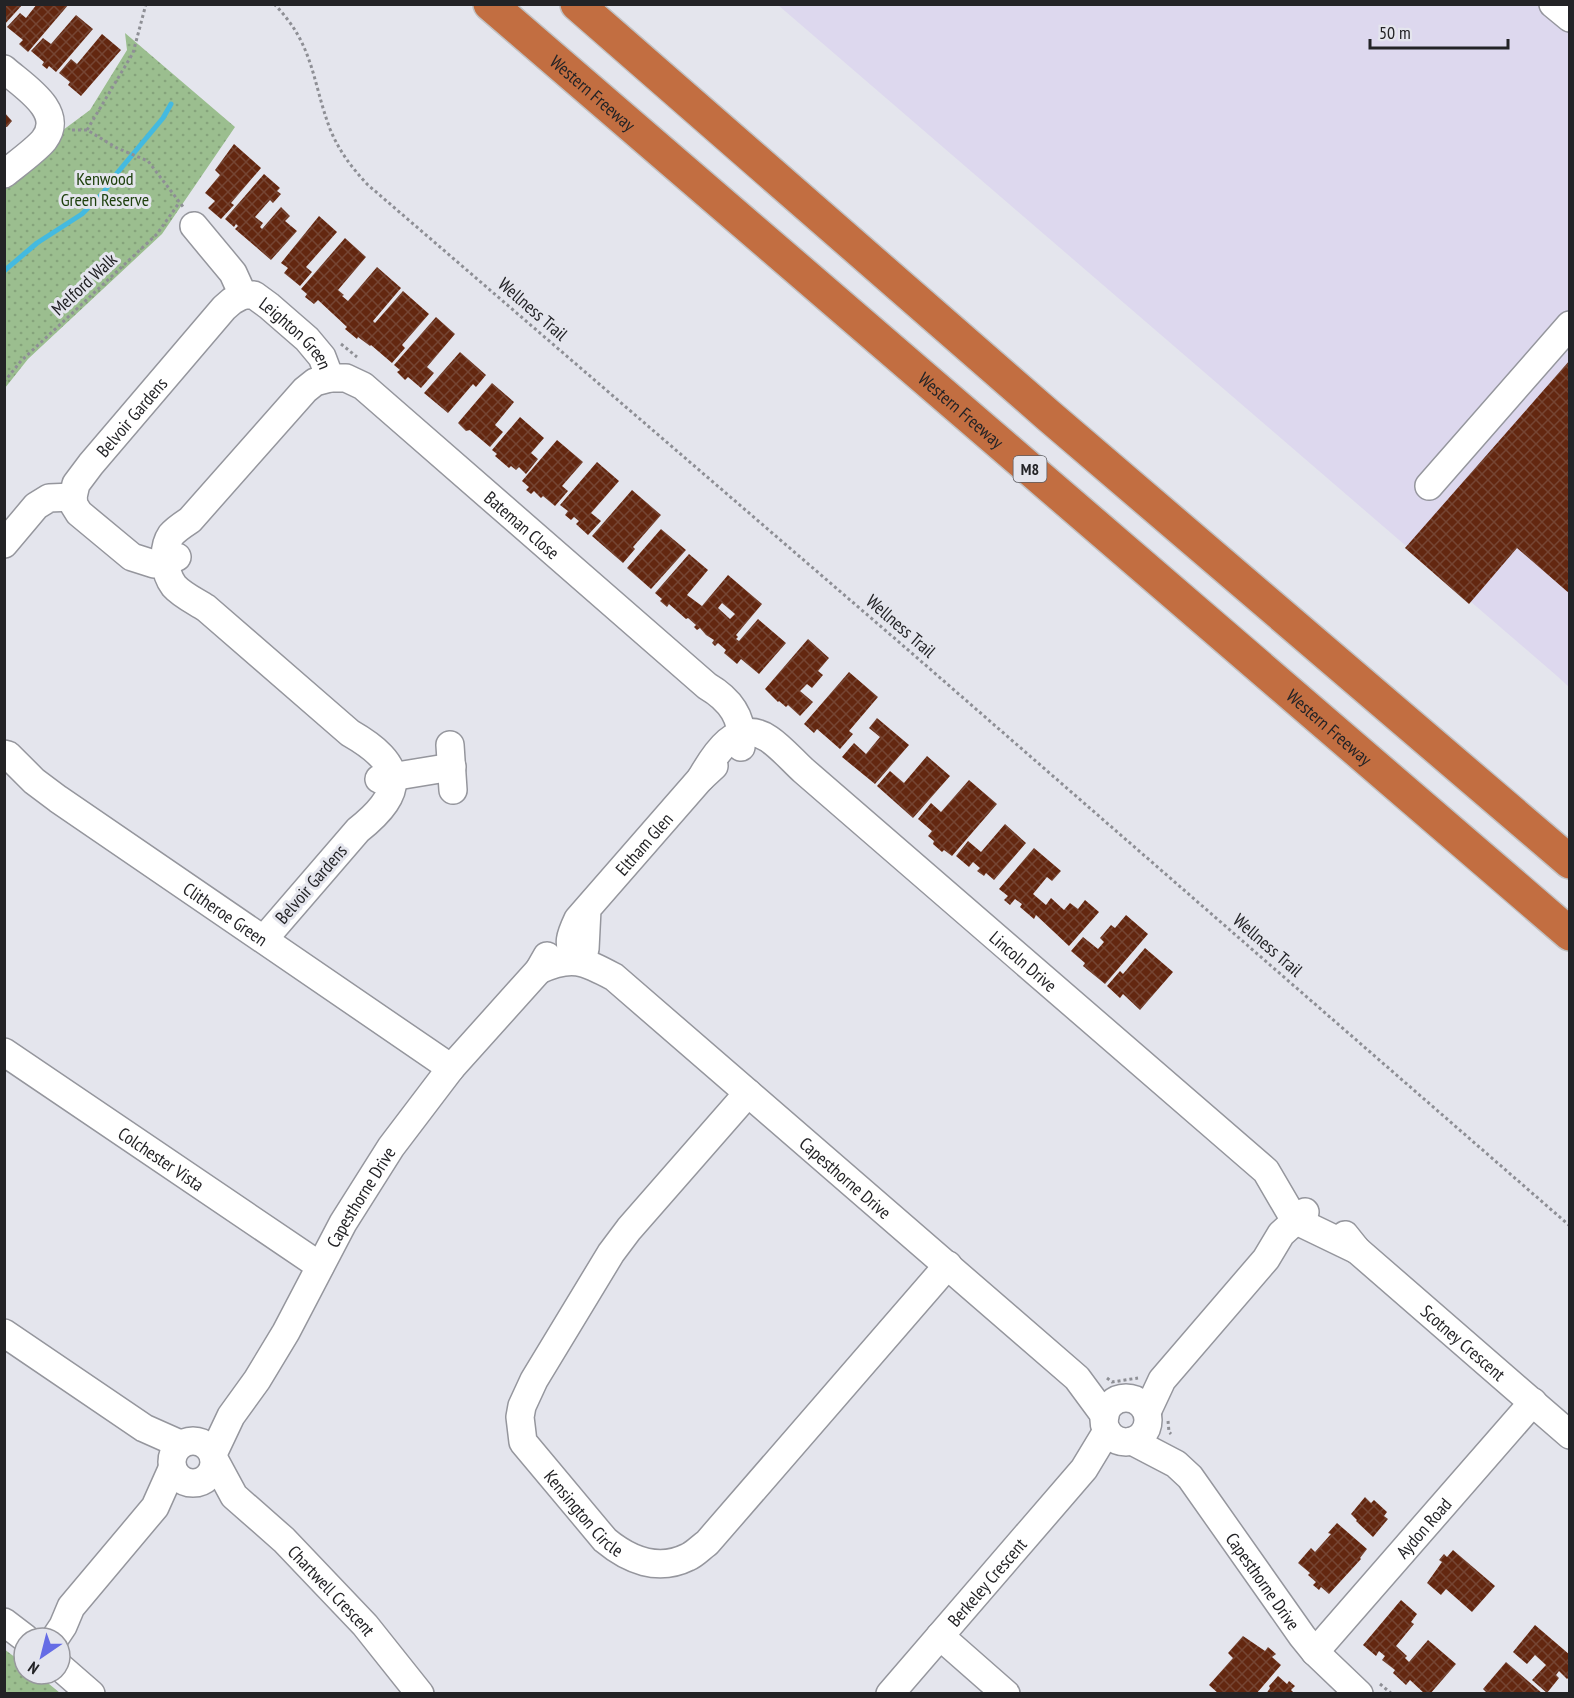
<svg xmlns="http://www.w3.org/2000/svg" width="1574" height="1698" font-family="'PT Sans Narrow',sans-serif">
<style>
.industrial{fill:#ddd8ee}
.park{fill:url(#park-dots)}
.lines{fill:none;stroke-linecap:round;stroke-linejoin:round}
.stream{stroke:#44bae0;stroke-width:5}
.building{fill:url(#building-cross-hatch);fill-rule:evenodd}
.minor-casing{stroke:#95969d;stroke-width:30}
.highway-casing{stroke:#c1c1c2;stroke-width:36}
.path{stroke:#8e8f95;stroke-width:3;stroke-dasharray:3 3;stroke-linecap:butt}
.minor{stroke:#fff;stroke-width:27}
.highway{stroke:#c26e41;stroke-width:33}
.labels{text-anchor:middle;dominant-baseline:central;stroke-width:6;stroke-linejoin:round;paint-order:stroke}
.shield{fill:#e4e5ed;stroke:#5d5d62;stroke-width:1.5}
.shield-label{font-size:16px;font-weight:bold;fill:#232326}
.street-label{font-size:18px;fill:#232326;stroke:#e4e5ed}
.park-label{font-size:18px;fill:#1e400d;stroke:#e4e5ed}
</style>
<defs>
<pattern id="park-dots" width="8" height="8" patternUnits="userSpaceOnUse" patternTransform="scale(1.5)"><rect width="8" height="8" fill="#9bbe8f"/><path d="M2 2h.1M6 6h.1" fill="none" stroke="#85a37b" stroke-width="1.8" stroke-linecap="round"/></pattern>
<pattern id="building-cross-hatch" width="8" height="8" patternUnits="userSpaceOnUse" patternTransform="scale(1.5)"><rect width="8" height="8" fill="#632710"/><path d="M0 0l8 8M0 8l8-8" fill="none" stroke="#754533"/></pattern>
</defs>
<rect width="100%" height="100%" fill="#e4e5ed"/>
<path class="industrial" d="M778 5H1569V687L1557 676Z"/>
<g class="park">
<path d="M125 33 235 127 162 234 28 359 5 388V184L55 136 90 110 127 50Z"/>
<path d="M4 1649 24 1664V1674H37L60 1693H5Z"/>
</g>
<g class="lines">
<path class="stream" d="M4 271 37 243 82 214 103 193 118 172 163 118 171 104"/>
</g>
<g class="building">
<path d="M4 4H23L4 25Z"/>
<path d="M37 4H69L28 52 19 44 23 40 7 27 20 13 26 18Z"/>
<path d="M76 15 93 29 56 72 49 66 47 69 42 65 44 62 31 51 43 38 51 44Z"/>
<path d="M102 34 121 50 81 96 68 85 70 82 59 73 71 59 77 64Z"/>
<path d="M4 112 12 121 7 127H4Z"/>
<path d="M234 144 261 168 231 203 234 205 221 219 208 208 215 201 205 193 220 175 215 170Z"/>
<path d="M264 174 280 188 277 191 281 194 273 203 270 200 255 217 263 223 260 227 262 229 281 207 290 216 285 221 297 231 271 260 235 229 238 226 236 224 234 227 225 219Z"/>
<path d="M319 216 337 232 306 267 312 272 300 286 284 273 288 268 281 263Z"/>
<path d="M345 238 366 257 338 290 344 295 342 296 348 301 377 267 401 288 373 321 375 323 403 291 429 314 402 345 405 348 392 363 371 345 370 346 358 337 357 339 345 329 347 327 318 300 314 304 305 297 307 294 301 289Z"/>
<path d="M436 317 455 334 427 367 434 373 421 388 408 377 405 380 397 372 400 370 394 365Z"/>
<path d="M460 352 486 375 476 387 473 384 448 413 424 393Z"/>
<path d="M1570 360V594L1517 548 1469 604 1405 548Z"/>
<path d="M492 383 514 402 495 425 503 432 490 447 470 430 466 431 458 423Z"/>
<path d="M520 417 544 438 531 453 538 459 526 474 519 467 516 470 511 466 509 468 495 456 497 454 492 450Z"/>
<path d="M557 440 583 462 562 486 568 491 555 506 543 496 541 498 534 491 531 494 526 490 529 487 522 481Z"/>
<path d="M597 462 619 481 591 513 601 521 588 535 576 524 579 521 574 517 571 520 565 515 568 511 560 505Z"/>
<path d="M632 490 661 515 633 547 635 549 623 563 592 536Z"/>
<path d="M661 529 686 550 651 589 627 568Z"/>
<path d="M689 554 708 570 687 595 702 606 728 575 762 604 736 635 738 637 736 639 739 641 758 619 786 643 759 674 741 659 737 664 724 653 726 650 718 643 715 646 712 643 714 640 706 635 700 628 697 630 694 627 696 625 688 618 686 619 669 604 667 607 660 601 662 599 655 593ZM722 603 735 614 730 619 718 608Z"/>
<path d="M808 639 829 658 818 671 823 675 812 688 807 684 800 691 813 702 800 716 788 705 786 707 779 701 778 702 765 689Z"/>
<path d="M849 672 878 697 849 731 853 734 840 749 817 729 814 733 804 724Z"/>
<path d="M877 718 909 745 875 784 842 757 854 743 866 754 880 737 869 728Z"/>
<path d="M927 756 950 776 913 818 877 786 890 771 904 783Z"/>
<path d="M969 780 997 804 952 856 944 850 942 852 933 844 934 841 928 836 932 831 918 819 931 803 941 812Z"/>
<path d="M1005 824 1026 843 994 880 986 873 984 876 977 871 980 868 973 862 969 867 956 856 968 841 981 852Z"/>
<path d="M1034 848 1061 871 1052 881 1047 877 1033 894 1046 905 1051 898 1064 910 1070 903 1078 909 1085 900 1099 912 1069 946 1036 915 1034 919 1020 907 1022 904 1015 899 1010 905 1004 900 1008 896 999 889Z"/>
<path d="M1126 915 1148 934 1105 984 1083 966 1085 963 1071 951 1083 937 1098 949 1104 942 1100 938 1111 925 1115 928Z"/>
<path d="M1145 948 1173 972 1140 1010 1123 994 1120 998 1107 986 1120 971 1123 974Z"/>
<path d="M1365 1497 1371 1503 1374 1500 1387 1512 1384 1516 1388 1519 1373 1537 1356 1521 1357 1520 1351 1514Z"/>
<path d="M1337 1523 1367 1549 1360 1558 1361 1559 1329 1594 1321 1587 1319 1590 1313 1585 1316 1582 1308 1575 1310 1573 1298 1563 1311 1548 1315 1552 1331 1534 1328 1533Z"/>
<path d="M1453 1550 1495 1586 1472 1612 1446 1589 1441 1595 1427 1583 1442 1562 1439 1560 1444 1554 1447 1557Z"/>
<path d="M1401 1600 1417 1614 1411 1622 1414 1624 1396 1646 1407 1656 1405 1658 1409 1662 1428 1640 1456 1664 1430 1694H1425L1410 1680 1406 1685 1393 1673 1395 1670 1382 1660 1385 1656 1379 1651 1376 1656 1363 1645Z"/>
<path d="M1535 1625 1570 1655V1676L1567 1679 1559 1671 1556 1675 1559 1678 1547 1693 1532 1680 1546 1665 1535 1655 1527 1664 1513 1652Z"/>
<path d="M1243 1636 1265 1651 1268 1647 1276 1654 1272 1657 1281 1665 1256 1694H1219L1209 1685 1233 1658 1228 1653Z"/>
<path d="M1506 1662 1543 1694H1488L1483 1689Z"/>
<path d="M1278 1676 1287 1684 1289 1681 1295 1686 1291 1690 1295 1694H1266L1270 1688 1269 1686Z"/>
</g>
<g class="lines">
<defs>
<g id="minor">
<path d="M1553 4 1570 18"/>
<path d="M4 69C23 86 66 111 44 140 36 150 15 165 4 174"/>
<path d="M194 226 233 273 243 295"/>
<path id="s1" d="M243 295H254L269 306 307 339 322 357 330 378 315 382 305 390 190 520C184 524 176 529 171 535 162 548 164 573 174 586 182 595 195 601 206 608L350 733C404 764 407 791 358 830L264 939"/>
<path id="s2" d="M330 378H346L363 386 707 686C731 700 744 719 741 747"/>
<path d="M1429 486 1570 325"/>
<path d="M4 544 36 506 49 498 73 497"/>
<path id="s3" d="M177 557 154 564 132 557 79 513 74 505 73 497 76 484 91 464 224 308 232 301 243 295"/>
<path d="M450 745 453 790"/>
<path id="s4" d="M4 754 8 755 34 781 58 799 451 1068"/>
<path id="s5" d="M701 778C714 755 737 717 769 739 781 747 793 761 804 771L1266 1171 1290 1212 1301 1223 1357 1250"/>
<path d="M379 779 452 767"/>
<path id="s6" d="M587 909 585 949 575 960C567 943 570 936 578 919L701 778 714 766"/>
<path id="s7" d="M539 970C572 955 584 961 614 977L1077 1378 1105 1416"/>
<path id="s8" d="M4 1052 320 1266"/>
<path id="s9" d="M748 1093 629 1229 611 1253 534 1380 522 1406 520 1417 523 1442 605 1540C629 1560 658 1572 688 1557 695 1554 701 1547 707 1543L948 1265"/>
<path id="s10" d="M1345 1235 1357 1250 1570 1435"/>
<path d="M4 1333 144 1428 180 1444"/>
<circle cx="1126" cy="1420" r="22"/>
<path d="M1147 1412 1162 1380 1266 1259 1281 1234 1305 1212"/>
<circle cx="193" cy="1462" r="21"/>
<path id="s11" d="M1132 1441 1176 1464 1190 1477 1302 1636 1315 1652 1359 1694"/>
<path id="s12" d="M213 1454 231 1416 257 1380 286 1332 343 1223 391 1147 451 1068 539 970 547 956"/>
<path id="s13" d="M214 1459 234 1496 284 1540 365 1625 420 1694"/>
<path d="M4 1622 25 1638"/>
<path d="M940 1636 1006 1694"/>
<path d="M55 1638 63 1626 71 1607 155 1507 172 1469"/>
<path id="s14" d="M1315 1652 1533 1402"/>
<path d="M60 1667 91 1694"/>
<path id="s15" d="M890 1694 1084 1469 1107 1431"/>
</g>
<g id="highway">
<path id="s16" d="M490 4 1570 934"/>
<path d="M577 4 1049 416 1570 862"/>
</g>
</defs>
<use href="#minor" class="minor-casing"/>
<use href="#highway" class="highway-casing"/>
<g class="path">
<path d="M274 4C314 44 312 81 330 129 339 151 352 168 368 185L907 649 1570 1226"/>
<path d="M72 130H87L117 148 148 161 184 208"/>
<path d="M87 130 133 53 146 4"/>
<path d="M341 344 357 357"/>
<path d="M4 382 21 361 157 234 179 203"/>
<path d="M1107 1378 1112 1382 1138 1378"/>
<path d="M1168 1421 1169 1432 1171 1434"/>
<path d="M1380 1684 1392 1694"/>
</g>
<use href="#minor" class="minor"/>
<use href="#highway" class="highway"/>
</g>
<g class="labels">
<rect class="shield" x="1013.5" y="456" width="33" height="26" rx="4.5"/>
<g class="shield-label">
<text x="1030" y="469">M8</text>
</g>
<g class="street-label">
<text stroke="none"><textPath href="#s16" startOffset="136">Western Freeway</textPath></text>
<text transform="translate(84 284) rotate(-43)">Melford Walk</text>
<text transform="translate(533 309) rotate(41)">Wellness Trail</text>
<text stroke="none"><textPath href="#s1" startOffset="68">Leighton Green</textPath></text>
<text stroke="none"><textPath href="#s16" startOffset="622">Western Freeway</textPath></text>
<text stroke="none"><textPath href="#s3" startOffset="234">Belvoir Gardens</textPath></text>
<text stroke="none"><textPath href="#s2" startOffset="246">Bateman Close</textPath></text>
<text transform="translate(901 626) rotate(41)">Wellness Trail</text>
<text stroke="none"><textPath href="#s16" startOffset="1108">Western Freeway</textPath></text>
<text stroke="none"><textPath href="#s6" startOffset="198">Eltham Glen</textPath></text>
<text transform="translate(311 884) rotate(-49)">Belvoir Gardens</text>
<text stroke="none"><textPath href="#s4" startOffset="274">Clitheroe Green</textPath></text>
<text transform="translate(1268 945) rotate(41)">Wellness Trail</text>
<text stroke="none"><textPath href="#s5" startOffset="428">Lincoln Drive</textPath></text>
<text stroke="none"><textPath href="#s8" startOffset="190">Colchester Vista</textPath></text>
<text stroke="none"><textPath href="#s7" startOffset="386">Capesthorne Drive</textPath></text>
<text stroke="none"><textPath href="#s12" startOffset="297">Capesthorne Drive</textPath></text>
<text stroke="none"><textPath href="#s10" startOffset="160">Scotney Crescent</textPath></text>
<text stroke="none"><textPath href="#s9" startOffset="518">Kensington Circle</textPath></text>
<text stroke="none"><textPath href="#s14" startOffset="165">Aydon Road</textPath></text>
<text stroke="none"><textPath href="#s15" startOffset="148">Berkeley Crescent</textPath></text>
<text stroke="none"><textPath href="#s11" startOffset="196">Capesthorne Drive</textPath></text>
<text stroke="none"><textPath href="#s13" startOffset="178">Chartwell Crescent</textPath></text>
</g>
<g class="park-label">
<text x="105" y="178">Kenwood<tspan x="105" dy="21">Green Reserve</tspan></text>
</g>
</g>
<rect width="1574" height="1698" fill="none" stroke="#232326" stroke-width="12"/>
<g transform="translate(42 1656) rotate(215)"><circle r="28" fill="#e4e5ed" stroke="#97979d" stroke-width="1.5"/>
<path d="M0-4.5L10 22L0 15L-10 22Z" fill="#656ce5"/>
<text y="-9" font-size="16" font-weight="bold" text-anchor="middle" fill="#232326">N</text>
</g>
<path d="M1370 39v9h138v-9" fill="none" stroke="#232326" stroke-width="3"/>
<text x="1379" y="39" font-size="18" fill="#232326" stroke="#e4e5ed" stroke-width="4.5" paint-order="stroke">50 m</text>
</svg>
